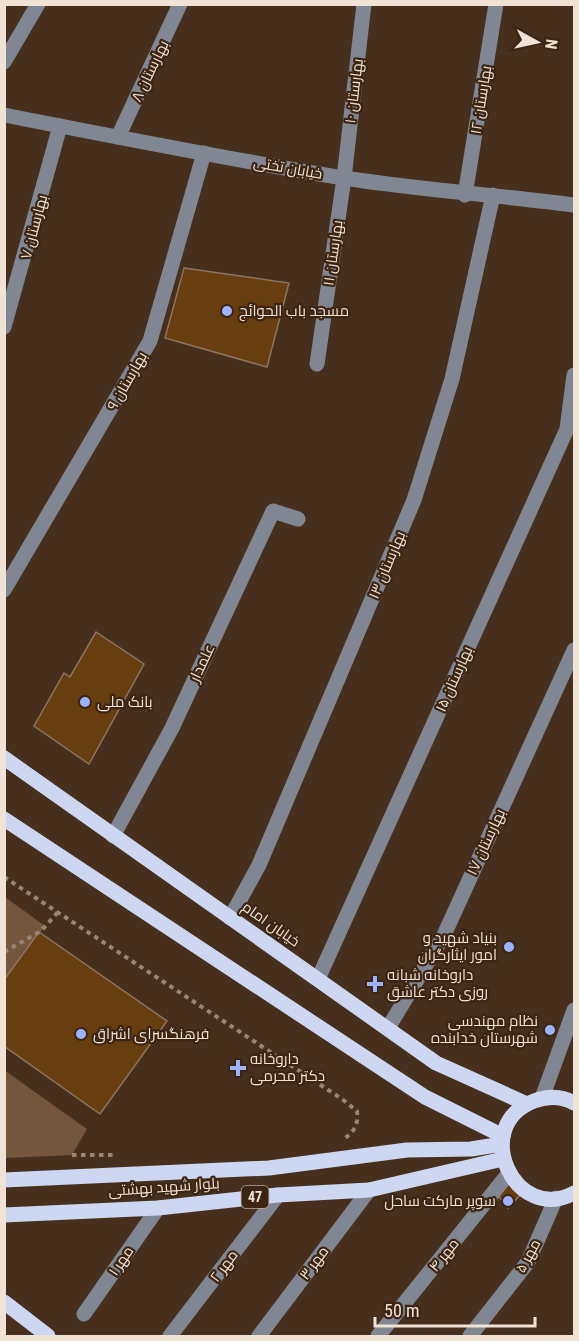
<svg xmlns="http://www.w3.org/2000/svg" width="579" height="1341" font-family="'Roboto Condensed',Cairo,sans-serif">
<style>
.green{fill:#74563d}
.building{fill:#683d0f;stroke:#8e745f;stroke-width:1.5}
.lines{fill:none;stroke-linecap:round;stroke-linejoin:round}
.path{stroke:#988576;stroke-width:4;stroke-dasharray:4.5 4.5;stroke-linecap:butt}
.minor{stroke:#818693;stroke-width:15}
.major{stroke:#cdd7f1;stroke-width:15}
.poi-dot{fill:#9bb4fd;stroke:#3c2613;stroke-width:2}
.labels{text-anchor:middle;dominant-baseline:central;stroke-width:4.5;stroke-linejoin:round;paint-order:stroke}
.shield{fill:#3c2613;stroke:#bbaa9c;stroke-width:1.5}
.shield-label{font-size:14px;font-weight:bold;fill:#f1e2d6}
.street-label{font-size:15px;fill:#f1e2d6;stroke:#3c2613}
.poi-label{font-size:15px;fill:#f1e2d6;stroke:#3c2613;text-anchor:start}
</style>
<rect width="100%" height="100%" fill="#46301d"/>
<g class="green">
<path d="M5 897 45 926 5 982Z"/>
<path d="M4 1070 87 1129 72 1155 5 1158Z"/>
</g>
<g class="building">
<path d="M184 268 289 283 267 367 165 338Z"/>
<path d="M96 632 144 664 89 764 34 726 64 673 70 677Z"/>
<path d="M39 932 167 1021 100 1114 4 1046V980Z"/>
<path d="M509 1182 522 1193 508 1208 495 1192Z"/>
</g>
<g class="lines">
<g class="path">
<path d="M4 877 342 1099 357 1111C359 1126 353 1132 343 1140"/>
<path d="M4 952 41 931 58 912"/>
<path d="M72 1155H117"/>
</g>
<g class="minor">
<path d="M4 62 38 4"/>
<path d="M4 115C117 137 231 160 344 178 421 190 498 195 574 205"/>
<path d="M118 137 180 4"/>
<path d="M465 195 496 4"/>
<path d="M4 327 60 126"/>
<path d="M317 364 344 178 364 4"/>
<path d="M4 590 150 341 204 153"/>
<path d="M113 836 172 728 273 511 298 519"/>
<path d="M230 918 259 865 414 500 452 379 493 195"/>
<path d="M318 979 567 429 574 375"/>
<path d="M388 1028 444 935 574 650"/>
<path d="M542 1098 574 1010"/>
<path d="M84 1314 158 1208"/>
<path d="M170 1336 278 1195"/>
<path d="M259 1336 369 1190"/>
<path d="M378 1336 509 1173"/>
<path d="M470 1336 528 1262 556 1198"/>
</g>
<g class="major">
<path d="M4 758 436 1063 527 1104"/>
<path d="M4 819 425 1097 503 1136"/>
<path d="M574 1103C562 1096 548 1096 534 1101 469 1126 515 1225 574 1193"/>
<path d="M4 1180 269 1168 407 1150 471 1149 502 1144"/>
<path d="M4 1215 158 1208 278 1195 369 1190 503 1159"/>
<path d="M4 1302 48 1336"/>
</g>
</g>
<g class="poi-dot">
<circle cx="227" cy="311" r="6"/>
<circle cx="85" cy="702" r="6"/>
<circle cx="509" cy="947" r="6"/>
<path d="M372 975h6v6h6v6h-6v6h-6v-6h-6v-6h6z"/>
<circle cx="550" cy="1030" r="6"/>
<circle cx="81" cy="1034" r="6"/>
<path d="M235 1059h6v6h6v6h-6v6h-6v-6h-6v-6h6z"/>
<circle cx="508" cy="1201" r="6"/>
</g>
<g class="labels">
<rect class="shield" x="241.5" y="1186" width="27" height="22" rx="4.5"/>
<g class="shield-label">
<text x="255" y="1197">47</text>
</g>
<g class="street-label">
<text transform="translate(150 71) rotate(-64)">بهارستان ۸</text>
<text transform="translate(354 91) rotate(-83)">بهارستان ۱۰</text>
<text transform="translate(481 100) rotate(-81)">بهارستان ۱۲</text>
<text transform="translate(288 168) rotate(10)">خیابان تختی</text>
<text transform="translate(34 227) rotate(-75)">بهارستان ۷</text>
<text transform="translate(333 253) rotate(-82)">بهارستان ۱۱</text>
<text transform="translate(127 381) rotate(-60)">بهارستان ۹</text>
<text transform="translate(387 565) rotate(-67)">بهارستان ۱۳</text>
<text transform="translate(202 663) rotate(-65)">علمدار</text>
<text transform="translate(454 679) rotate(-66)">بهارستان ۱۵</text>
<text transform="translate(486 842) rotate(-65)">بهارستان ۱۷</text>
<text transform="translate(271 924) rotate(35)">خیابان امام</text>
<text transform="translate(164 1187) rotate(-4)">بلوار شهید بهشتی</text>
<text transform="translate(444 1255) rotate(-51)">مهر ۴</text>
<text transform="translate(528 1256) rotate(-61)">مهر ۵</text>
<text transform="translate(121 1261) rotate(-56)">مهر ۱</text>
<text transform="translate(314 1263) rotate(-53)">مهر ۳</text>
<text transform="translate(224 1266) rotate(-53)">مهر ۲</text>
</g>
<g class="poi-label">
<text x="239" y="311">مسجد باب الحوائج</text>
<text x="97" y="702">بانک ملی</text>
<text x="497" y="938" text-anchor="end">بنیاد شهید و<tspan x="497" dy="17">امور ایثارگران</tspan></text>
<text x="387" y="975">داروخانه شبانه<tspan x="387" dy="17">روزی دکتر عاشق</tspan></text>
<text x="538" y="1021" text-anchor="end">نظام مهندسی<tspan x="538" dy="17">شهرستان خدابنده</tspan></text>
<text x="93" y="1034">فرهنگسرای اشراق</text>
<text x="250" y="1059">داروخانه<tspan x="250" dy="17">دکتر محرمی</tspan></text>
<text x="496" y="1201" text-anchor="end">سوپر مارکت ساحل</text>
</g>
</g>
<rect width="579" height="1341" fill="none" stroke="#f1e2d6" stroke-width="12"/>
<g transform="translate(537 42) rotate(98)" stroke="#3c2613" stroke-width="4.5" paint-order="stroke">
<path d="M0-4.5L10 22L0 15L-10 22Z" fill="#f1e2d6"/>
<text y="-9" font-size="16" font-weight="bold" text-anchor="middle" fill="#f1e2d6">N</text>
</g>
<path d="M375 1317v9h160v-9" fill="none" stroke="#f1e2d6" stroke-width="3"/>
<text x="384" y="1317" font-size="18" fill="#f1e2d6" stroke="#3c2613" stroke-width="4.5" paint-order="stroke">50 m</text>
</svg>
